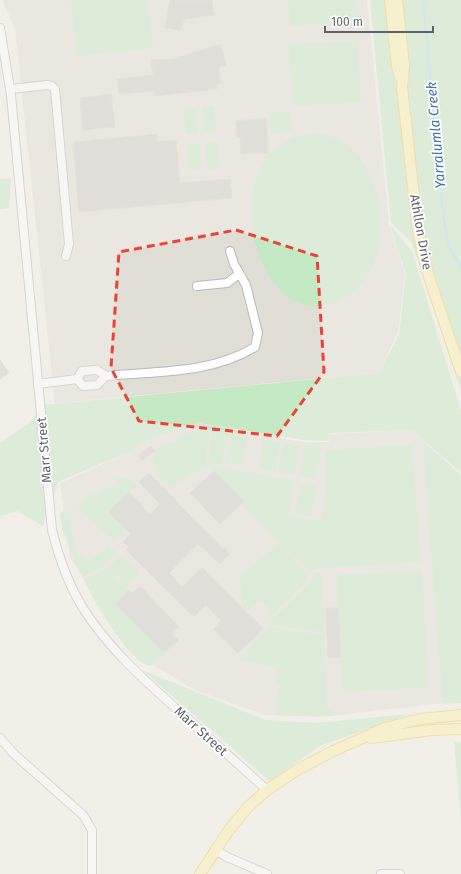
<svg xmlns="http://www.w3.org/2000/svg" width="461" height="874" font-family="'Fira Sans',sans-serif">
<style>
.education{fill:#e1ded6}
.green{fill:#c5e8c5}
.lines{fill:none;stroke-linecap:round;stroke-linejoin:round}
.stream{stroke:#aadaff;stroke-width:2}
.building{fill:#cccac5;stroke:#d6d1c6}
.minor-casing{stroke:#b5b8bc;stroke-width:10}
.major-casing{stroke:#f2c960;stroke-width:12}
.minor{stroke:#fff;stroke-width:8}
.major{stroke:#fff2af;stroke-width:10}
.marked{fill:none;stroke:#ea4335;stroke-width:3;stroke-dasharray:8 5;stroke-linejoin:round}
.labels{text-anchor:middle;dominant-baseline:central;stroke-width:3.5;stroke-linejoin:round;paint-order:stroke}
.street-label{font-size:13px;fill:#5f6368;stroke:#fff}
.water-label{font-size:14px;font-style:italic;fill:#4174aa;stroke:#fff}
</style>
<rect width="100%" height="100%" fill="#f1efe8"/>
<g class="education">
<path d="M2 0H367L389 225 405 274 398 332 379 373 55 403 15 28Z"/>
<path d="M198 423 302 442H329V434L412 430 461 475V701L320 717 266 715 197 691 128 650 70 557 60 483 130 452 149 440Z"/>
</g>
<g class="green">
<path d="M71 0H148L153 48 77 56Z"/>
<path d="M288 0H357L358 21 290 26Z"/>
<path d="M370 0H461V391L412 243 391 222Z"/>
<path d="M357 41 361 102 293 106 289 44Z"/>
<path d="M214 106 216 132 204 133 202 107Z"/>
<path d="M196 107 198 133 186 134 184 108Z"/>
<path d="M290 112 291 132 271 133 270 113Z"/>
<path d="M311 133C371 135 390 209 376 257 370 276 357 294 338 302 251 338 209 146 311 133Z"/>
<path d="M217 142 220 168 208 169 205 143Z"/>
<path d="M199 144 201 169 189 170 187 145Z"/>
<path d="M11 178 9 208 0 209V179Z"/>
<path d="M390 225 412 251 461 411V473L412 430 329 433 328 441 304 440 198 423 149 440 130 452 59 481 43 526 17 511 0 516V443L30 422 43 405 379 373 399 335 406 274Z"/>
<path d="M214 426 229 429 222 465 207 462Z"/>
<path d="M211 427 205 464 294 481 288 515 321 521 327 488 325 450 412 445 420 562 308 569 284 549 242 504 244 501 214 471 205 467 183 480 176 482V485L172 488 169 487 168 481 162 482 153 461 160 446 175 442 178 438 189 433Z"/>
<path d="M232 433 248 436 242 465 226 462Z"/>
<path d="M264 439 280 442 275 472 259 468Z"/>
<path d="M284 443 300 446 294 475 278 472Z"/>
<path d="M423 443 461 476V703L443 704Z"/>
<path d="M305 444 322 447 315 479 299 475Z"/>
<path d="M119 478 129 479 137 486 108 512 126 530 114 541 78 509 84 498 117 484 115 479Z"/>
<path d="M301 482 317 485 311 516 295 513Z"/>
<path d="M64 510 69 512 74 518 69 519 77 556 83 555 89 562 109 545 117 553 101 568 82 577 62 529 60 514Z"/>
<path d="M278 544 307 573 306 583 270 617 267 613 270 609 260 600 248 611 242 605 240 576Z"/>
<path d="M121 555 131 564 118 576 116 574 113 576 119 583 122 580 119 577 132 565 139 572 124 587 128 592 116 604 164 653 151 666C131 665 92 598 84 580L108 568Z"/>
<path d="M422 571 428 687 343 692 337 575Z"/>
<path d="M321 572 324 632 269 625V623L313 580 314 573Z"/>
<path d="M270 628 324 635 327 706 332 710 333 716 276 715 277 699 281 686 275 684 278 669 240 660V658Z"/>
<path d="M142 670 265 720 315 723 411 714 319 746 270 781Z"/>
<path d="M454 742H461V822Z"/>
</g>
<g class="lines">
<path class="stream" d="M423 0 443 213 449 247 461 267"/>
</g>
<g class="building">
<path d="M170 0H212L214 15 185 19 180 30 165 28Z"/>
<path d="M221 44 226 65 219 67 220 84 216 85 217 89 155 96 154 91 119 94 117 79 153 75 151 60 173 59Z"/>
<path d="M111 94 115 127 83 130 80 98Z"/>
<path d="M266 118 268 153 241 154 240 137H237L236 121Z"/>
<path d="M157 134V142L176 140 180 183 230 179 232 198 79 212 73 142Z"/>
<path d="M0 360 9 373 0 379Z"/>
<path d="M151 446 155 451 142 460 138 455Z"/>
<path d="M214 471 244 501 220 524 190 493Z"/>
<path d="M149 473 223 549 224 547 230 554 220 564 198 544 169 573 182 587 202 567 263 629 238 653 213 629 221 621 206 605 194 617 126 550 129 547 123 542 131 534 108 512 129 492 150 514 160 504 139 482Z"/>
<path d="M140 586 179 627 172 634 178 640 164 653 115 604 129 590 132 593Z"/>
<path d="M326 608H338L341 657 328 658Z"/>
</g>
<g class="lines">
<defs>
<g id="minor">
<path d="M0 28 11 95 52 530C59 558 68 584 83 608 108 648 144 680 179 711 208 737 237 763 267 790"/>
<path d="M11 89 47 85 52 86 55 89 69 244 66 256"/>
<path d="M197 286 227 283 239 274"/>
<path d="M77 379 83 386 97 385 106 376"/>
<path d="M38 384 77 379 82 371 97 370 106 376C155 371 212 374 255 347L258 333 246 285 234 264 230 251"/>
<path d="M0 738 14 754 83 815 92 830V874"/>
<path d="M215 850 227 857 267 874"/>
<path d="M381 874H400"/>
</g>
<g id="major">
<path d="M390 0 397 66 400 77"/>
<path d="M397 0 404 65 402 87 417 223 422 250 429 277 461 372"/>
<path d="M371 738 432 730 461 729"/>
<path d="M200 874 229 830 247 808 267 790 297 770 331 752 385 728 420 719 461 715"/>
</g>
</defs>
<use href="#minor" class="minor-casing"/>
<use href="#major" class="major-casing"/>
<use href="#minor" class="minor"/>
<use href="#major" class="major"/>
</g>
<path d="M0 0H461V874H0ZM236 230 317 256 324 372 277 436 139 421 111 368 119 252Z" fill="#f1efe8" fill-opacity=".55" fill-rule="evenodd"/>
<path class="marked" d="M236 230 317 256 324 372 277 436 139 421 111 368 119 252Z"/>
<g class="labels">
<g class="street-label">
<text transform="translate(421 232) rotate(80)">Athllon Drive</text>
<text transform="translate(44 450) rotate(-95)">Marr Street</text>
<text transform="translate(201 731) rotate(42)">Marr Street</text>
</g>
<g class="water-label">
<text transform="translate(436 135) rotate(-95)">Yarralumla Creek</text>
</g>
</g>
<path d="M325 26v6h108v-6" fill="none" stroke="#5f6368" stroke-width="2"/>
<text x="331" y="26" font-size="12" fill="#5f6368" stroke="#ffffff" stroke-width="3" paint-order="stroke">100 m</text>
</svg>
